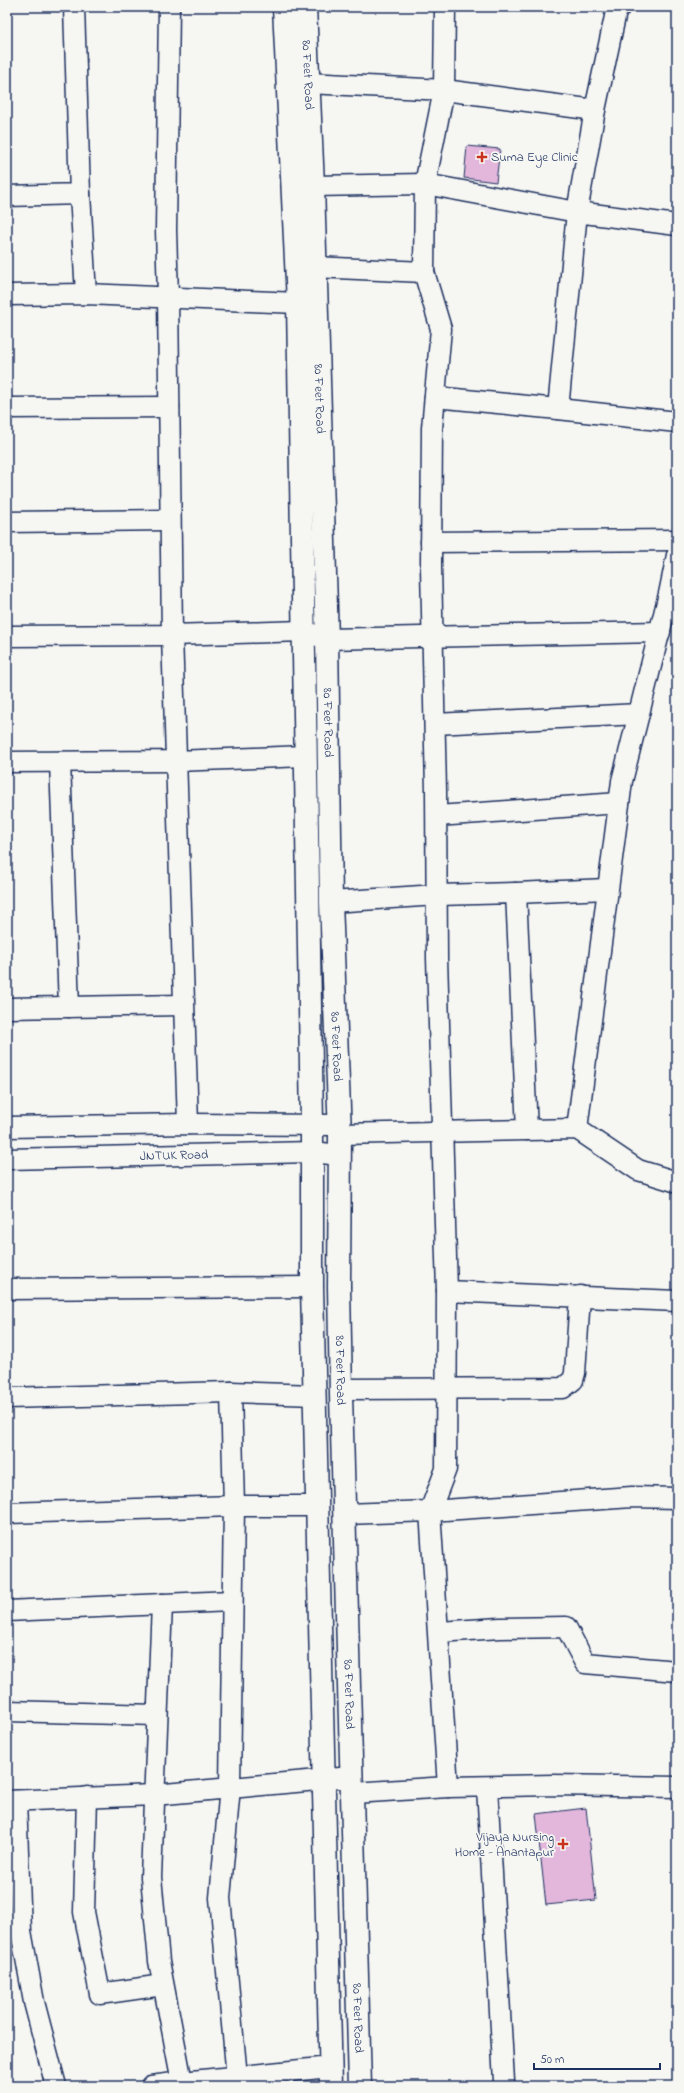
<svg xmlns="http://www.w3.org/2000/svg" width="684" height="2093" font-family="'Indie Flower',sans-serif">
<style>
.building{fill:#e3b7dc;stroke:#1b2f5e}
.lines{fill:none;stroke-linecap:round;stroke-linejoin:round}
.minor-casing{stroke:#1b2f5e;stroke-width:23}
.major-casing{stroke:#1b2f5e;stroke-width:25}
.minor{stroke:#f6f6f2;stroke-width:20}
.major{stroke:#f6f6f2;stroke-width:22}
.poi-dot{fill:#c8321e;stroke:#f6f6f2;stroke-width:1.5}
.labels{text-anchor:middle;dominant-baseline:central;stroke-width:3.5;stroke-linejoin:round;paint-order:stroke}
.street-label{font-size:13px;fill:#1b2f5e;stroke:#f6f6f2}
.poi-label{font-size:13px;fill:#1b2f5e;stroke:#f6f6f2;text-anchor:start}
</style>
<rect width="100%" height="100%" fill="#f6f6f2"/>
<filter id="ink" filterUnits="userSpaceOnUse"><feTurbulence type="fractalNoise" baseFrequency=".025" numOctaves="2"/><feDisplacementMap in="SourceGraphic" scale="8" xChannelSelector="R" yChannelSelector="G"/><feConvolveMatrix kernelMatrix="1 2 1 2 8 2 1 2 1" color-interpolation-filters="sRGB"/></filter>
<g filter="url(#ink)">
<g class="building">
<path d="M467 146 500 149 496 182 464 178Z"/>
<path d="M586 1808 596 1900 546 1905 536 1814Z"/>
</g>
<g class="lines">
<defs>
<g id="minor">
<path d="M308 83 444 90 595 110"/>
<path d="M313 186 425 184 577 212 595 110 616 12 620 7"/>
<path d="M80 194 86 294"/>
<path d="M7 196 80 194 74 7"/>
<path d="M314 267 424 272 425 184 444 90 445 7"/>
<path d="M424 272 441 329 432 428 431 567 436 791 437 958 447 1291 677 1301"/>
<path d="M7 295 86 294 298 303"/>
<path d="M435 397 558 409 577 212 677 225"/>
<path d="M7 408 169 407"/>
<path d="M558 409 677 422"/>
<path d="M7 522 170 520"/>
<path d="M431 542 677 540"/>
<path d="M7 636 172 635 168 296 166 230 169 7"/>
<path d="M435 724 639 714"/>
<path d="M7 762 175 761 305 756"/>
<path d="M60 762 69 1007"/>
<path d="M437 816 619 803"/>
<path d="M516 893 607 889"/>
<path d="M331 902 437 895 516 893 527 1130"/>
<path d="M7 1008 183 1005"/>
<path d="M188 1124 172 635 303 631 327 639 660 632"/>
<path d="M7 1127 188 1124 340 1125"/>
<path d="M577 1129 622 781 669 594 677 555"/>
<path d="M340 1134 577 1129 638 1170 677 1182"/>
<path id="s1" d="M7 1159 312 1152 340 1155"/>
<path d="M7 1289 312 1287"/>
<path d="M447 1291 446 1469 430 1511 448 1787"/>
<path d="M341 1389 563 1388 573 1380 575 1373 580 1296"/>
<path d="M231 1392 234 1506 230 1787 220 1898 237 2077"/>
<path d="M7 1398 231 1392 315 1395"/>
<path d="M7 1513 234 1506H317"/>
<path d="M345 1514 430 1511 632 1497 677 1498"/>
<path d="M7 1611 231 1601"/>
<path d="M439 1632 500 1628 566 1627 585 1663 677 1671"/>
<path d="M7 1711 156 1715"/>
<path d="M487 1787 504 2081"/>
<path d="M353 1793 448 1787 553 1785 677 1787"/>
<path d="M87 1797 84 1912 100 1994 163 1985"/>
<path d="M7 1801 154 1795 351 1777"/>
<path d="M16 1801 21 1931 34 2002 56 2086"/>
<path d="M182 2082 330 2067"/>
<path d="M151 2086 182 2082 159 1961 151 1877 162 1604"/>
</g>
<g id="major">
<path d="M284 7 298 303 312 1124V1287L331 2086"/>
<path id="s2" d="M305 7 313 186 327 639 331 902 340 1134 339 1287 341 1395 360 2086"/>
</g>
</defs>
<use href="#minor" class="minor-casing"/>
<use href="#major" class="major-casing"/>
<use href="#minor" class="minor"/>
<use href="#major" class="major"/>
</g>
</g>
<g class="poi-dot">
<path d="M480 151h4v4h4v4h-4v4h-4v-4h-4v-4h4z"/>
<path d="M561 1838h4v4h4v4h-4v4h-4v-4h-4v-4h4z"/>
</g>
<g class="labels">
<g class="street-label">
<text stroke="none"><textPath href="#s2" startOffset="68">80 Feet Road</textPath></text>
<text stroke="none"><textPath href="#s2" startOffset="392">80 Feet Road</textPath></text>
<text stroke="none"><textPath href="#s2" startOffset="716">80 Feet Road</textPath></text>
<text stroke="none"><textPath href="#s2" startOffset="1040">80 Feet Road</textPath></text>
<text stroke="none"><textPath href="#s1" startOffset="167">JNTUK Road</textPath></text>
<text stroke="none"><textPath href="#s2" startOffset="1364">80 Feet Road</textPath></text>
<text stroke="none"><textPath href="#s2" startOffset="1688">80 Feet Road</textPath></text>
<text stroke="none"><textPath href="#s2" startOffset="2012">80 Feet Road</textPath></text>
</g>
<g class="poi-label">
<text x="491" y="157">Suma Eye Clinic</text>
<text x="554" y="1837" text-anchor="end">Vijaya Nursing<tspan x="554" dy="15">Home - Anantapur</tspan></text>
</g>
</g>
<rect width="684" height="2093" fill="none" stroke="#f6f6f2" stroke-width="24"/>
<rect x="12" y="12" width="660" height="2069" fill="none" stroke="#1b2f5e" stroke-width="1.5" filter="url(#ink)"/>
<path d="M534 2063v6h126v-6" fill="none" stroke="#1b2f5e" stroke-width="2"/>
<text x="540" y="2063" font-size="12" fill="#1b2f5e" stroke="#f6f6f2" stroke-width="3" paint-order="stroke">50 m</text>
</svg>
